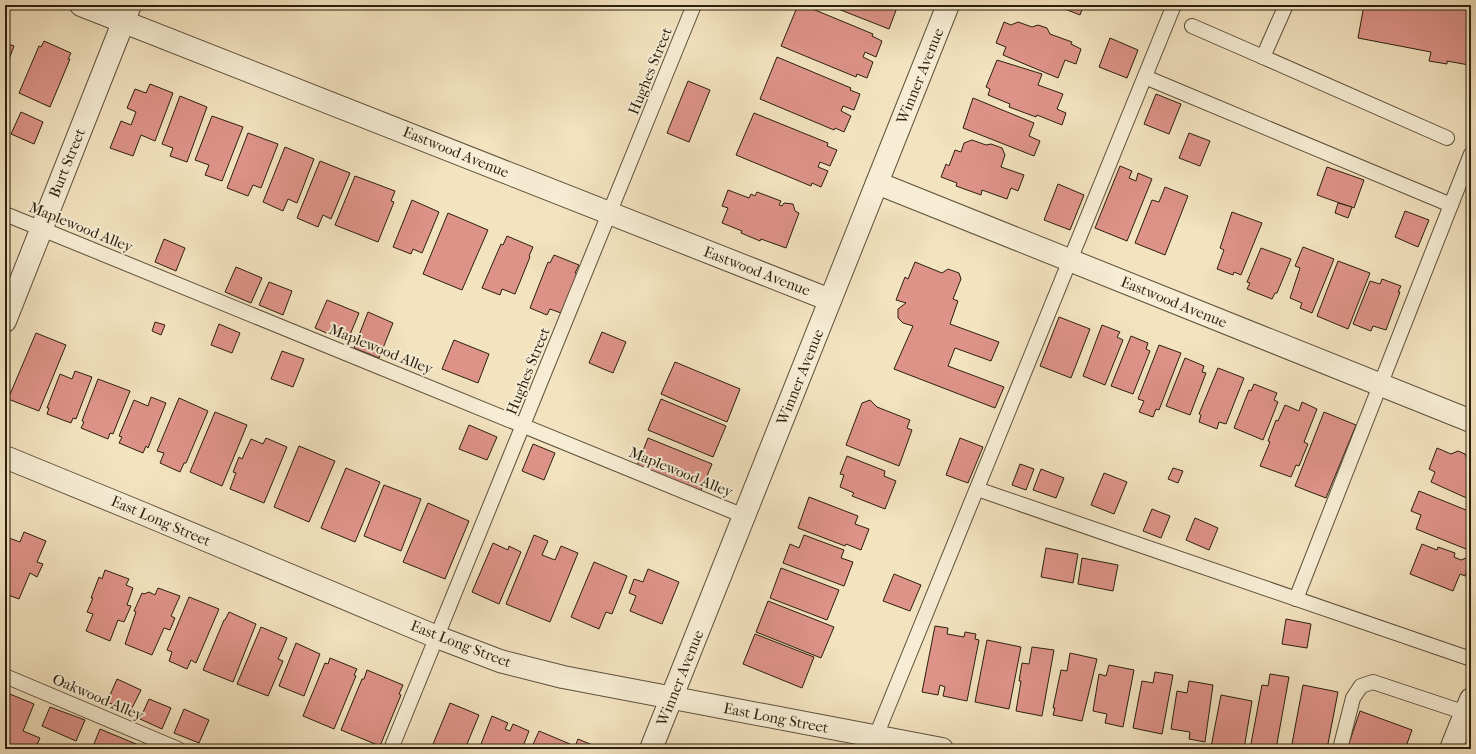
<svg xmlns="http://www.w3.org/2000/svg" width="1476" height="754" font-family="'IM FELL French Canon',serif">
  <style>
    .building { fill: #de9389; stroke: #2a1f0f }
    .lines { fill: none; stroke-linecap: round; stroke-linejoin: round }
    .service-casing { stroke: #5c503b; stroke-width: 16 }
    .minor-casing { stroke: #5c503b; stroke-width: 24 }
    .tertiary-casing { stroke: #5c503b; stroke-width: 24 }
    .service { stroke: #f7edd5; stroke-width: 14 }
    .minor { stroke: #f7edd5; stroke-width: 22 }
    .tertiary { stroke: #f7edd5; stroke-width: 22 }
    .labels { text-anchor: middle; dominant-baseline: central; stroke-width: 4; stroke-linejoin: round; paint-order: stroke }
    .street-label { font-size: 15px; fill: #2a1f0f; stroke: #f7edd5 }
  </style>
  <rect width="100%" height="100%" fill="#f3e3bf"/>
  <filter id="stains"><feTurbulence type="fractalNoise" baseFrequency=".005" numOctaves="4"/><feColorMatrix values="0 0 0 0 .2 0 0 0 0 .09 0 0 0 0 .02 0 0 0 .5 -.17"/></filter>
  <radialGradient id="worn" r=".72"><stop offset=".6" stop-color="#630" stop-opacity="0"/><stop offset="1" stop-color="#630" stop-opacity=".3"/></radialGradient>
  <g class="building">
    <path d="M798,5H803L873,34L872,36L882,41L876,57L865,52L863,57L873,62L867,78L857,74L856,77L781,46Z"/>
    <path d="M828,5H898L889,29Z"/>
    <path d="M1055,5H1092L1090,10L1083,7L1080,15Z"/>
    <path d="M1364,5H1471L1469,65L1447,61V64L1429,61L1431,52L1358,38Z"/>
    <path d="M1004,22L1011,25L1018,22L1032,27L1038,25L1047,28L1050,34L1072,42L1071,44L1081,49L1076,64L1065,60L1058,78L1003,55L1006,47L996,43Z"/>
    <path d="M1110,38L1138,50L1127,78L1099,67Z"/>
    <path d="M44,41L71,53L68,59H70L50,107L19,93L39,46L41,47Z"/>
    <path d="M5,43L14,46L5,70Z"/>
    <path d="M777,57L851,88L850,90L860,94L854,110L843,106L841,111L851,116L844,132L835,128L834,130L760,99Z"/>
    <path d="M997,60L1042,74L1038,85L1063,94L1057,109L1066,113L1062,125L1037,115L1036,117L1009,107L1010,104L988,95L990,89L986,87Z"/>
    <path d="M688,81L710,90L689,142L667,133Z"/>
    <path d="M150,84L173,93L155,141L141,135L133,156L110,148L121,121L131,125L136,112L127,108L135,89L146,93Z"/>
    <path d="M1156,94L1181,104L1169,134L1144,124Z"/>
    <path d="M180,96L207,107L187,162L170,156L173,148L162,144Z"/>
    <path d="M973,98L1034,123L1029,136L1040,141L1034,156L963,128Z"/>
    <path d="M21,112L43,122L34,144L11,134Z"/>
    <path d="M754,113L828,143L827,146L837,150L830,166L820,162L818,167L828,171L821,187L812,183L811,186L736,155Z"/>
    <path d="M212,116L243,127L222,181L205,175L209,165L195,160Z"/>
    <path d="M248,133L278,144L261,188L253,185L248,196L227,188Z"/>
    <path d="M1189,133L1210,141L1200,166L1179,158Z"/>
    <path d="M972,140L986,145L991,144L1002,148L1005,155L1001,167L1024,175L1018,191L1011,188L1007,199L982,190L981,195L956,186L957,183L941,177L946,164L949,166L955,150L961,152L964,143Z"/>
    <path d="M285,147L314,159L297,203L288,199L283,211L263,202Z"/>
    <path d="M320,161L350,173L331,219L323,215L318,227L297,218Z"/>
    <path d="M1120,166L1132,171L1129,178L1136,181L1138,173L1152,179L1127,241L1095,228Z"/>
    <path d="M1327,167L1364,180L1354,208L1317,195Z"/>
    <path d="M355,176L395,191L391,201L394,202L378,242L335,225Z"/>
    <path d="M1058,184L1084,195L1070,230L1044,220Z"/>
    <path d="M1165,187L1188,196L1165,255L1135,243L1152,200L1159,202Z"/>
    <path d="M728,190L749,198L751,194L755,196L757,192L781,201L779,205L782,206L784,203L793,204L795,211L799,213L786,248L761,239L760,241L741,233L742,231L722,223L728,208L722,206Z"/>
    <path d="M412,200L439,212L422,253L413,249L411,254L393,247Z"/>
    <path d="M1338,203L1352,207L1348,218L1335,213Z"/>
    <path d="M1405,211L1429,220L1418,247L1395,237Z"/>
    <path d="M1232,212L1262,223L1241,275L1234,272L1233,275L1217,269L1224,250L1220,248Z"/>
    <path d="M448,213L488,230L462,290L423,274Z"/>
    <path d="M507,236L533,247L529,256L530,257L515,294L502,289L500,295L482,288L501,244L503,245Z"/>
    <path d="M164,239L185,248L176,271L155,262Z"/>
    <path d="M1303,247L1334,259L1312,313L1300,308L1302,303L1290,298L1300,268L1295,266Z"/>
    <path d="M1261,248L1291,259L1277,293H1275L1272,299L1247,289L1250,283L1247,282Z"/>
    <path d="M554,255L579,265L575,273L577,274L561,313L550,309L547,315L530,308L548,262L550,263Z"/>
    <path d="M1338,261L1370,273L1348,329L1317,316Z"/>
    <path d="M915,262L942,273L948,269L959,273L961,279L953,299L958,301L950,324L999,342L991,361L955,348L948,366L1004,387L995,408L894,369L913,326L903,323L898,318V309L906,303L896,300L905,277L908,279Z"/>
    <path d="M236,267L262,278L251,303L225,292Z"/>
    <path d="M1382,279L1401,286L1398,292H1400L1386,330L1373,326L1371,331L1353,324L1370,281L1380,284Z"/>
    <path d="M269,282L292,291L283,315L259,305Z"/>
    <path d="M327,300L359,313L347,342L315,328Z"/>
    <path d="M368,312L393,323L379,358L354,348Z"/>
    <path d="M1059,317L1090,329L1071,378L1040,366Z"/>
    <path d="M155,322L165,325L161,335L152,331Z"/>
    <path d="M219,324L240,333L232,353L211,345Z"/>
    <path d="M1102,325L1120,332L1117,337L1123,340L1105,385L1083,376Z"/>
    <path d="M602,332L626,342L613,373L589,363Z"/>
    <path d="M36,333L66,345L39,411L8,399Z"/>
    <path d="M1131,336L1148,343L1146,349L1150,351L1133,394L1111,386Z"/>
    <path d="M454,340L489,354L478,383L442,369Z"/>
    <path d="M1159,345L1181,353L1159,410L1156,409L1153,417L1139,412L1144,401L1138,399Z"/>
    <path d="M282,351L304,359L293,387L271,379Z"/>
    <path d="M1185,358L1204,366L1202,372L1206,373L1190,415L1166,406Z"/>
    <path d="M675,362L740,389L727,422L661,394Z"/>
    <path d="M1218,368L1244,378L1226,424L1219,422L1217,429L1199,422L1201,415L1199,414Z"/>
    <path d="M75,371L92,377L76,419L73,418L71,423L47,414L49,408H47L60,374L72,379Z"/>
    <path d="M98,379L130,391L113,434L110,433L108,439L81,428L84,422L82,421Z"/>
    <path d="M1254,384L1277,393L1274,400L1278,402L1263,440L1234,428L1249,390L1251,391Z"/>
    <path d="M151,397L166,403L148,448L146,446L143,453L119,443L122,437L119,436L134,400L148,406Z"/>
    <path d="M179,398L208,411L186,463H184L180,472L160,463L164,453L157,451Z"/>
    <path d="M661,399L726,426L713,457L648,430Z"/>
    <path d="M870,400L877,407L910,420L907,428L912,430L899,466L846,445L862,403Z"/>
    <path d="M1302,402L1317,409L1304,442L1308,444L1299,466L1296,465L1291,477L1260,466L1270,442L1268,441L1276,420L1278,421L1285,405L1299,411Z"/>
    <path d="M215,412L247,425L222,486L190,472Z"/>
    <path d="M1324,412L1356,425L1326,498L1295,486Z"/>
    <path d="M469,425L497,437L487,460L459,449Z"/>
    <path d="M266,438L287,447L264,503L230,489L236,473L233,472L239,457L242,459L251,439L263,444Z"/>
    <path d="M648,438L712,464L698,497L635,471Z"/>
    <path d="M960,438L983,447L968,483L946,475Z"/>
    <path d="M533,444L555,453L544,480L522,471Z"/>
    <path d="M299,446L335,461L309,522L274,507Z"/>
    <path d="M1437,448L1451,454L1458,451L1465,454L1467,459L1471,461V500L1431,482L1435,472L1429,469Z"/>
    <path d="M847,456L885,471L884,476L896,481L885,509L852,496L854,493L840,487L844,475L840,474Z"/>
    <path d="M1020,464L1034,469L1026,490L1012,485Z"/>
    <path d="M346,468L380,482L355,542L321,528Z"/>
    <path d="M1173,468L1183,471L1178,483L1168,479Z"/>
    <path d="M1041,469L1064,478L1056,498L1033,490Z"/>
    <path d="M1104,473L1127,482L1114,514L1091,505Z"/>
    <path d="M384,485L421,499L401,551L364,536Z"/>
    <path d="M1419,491L1471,512V551L1416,529L1421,515L1411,511Z"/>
    <path d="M809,497L858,516L855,524L869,529L861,550L846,544L845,546L798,528Z"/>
    <path d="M428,503L469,521L445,579L403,562Z"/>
    <path d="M1152,509L1170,516L1161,538L1143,531Z"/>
    <path d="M1195,518L1218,528L1209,550L1186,540Z"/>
    <path d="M24,532L46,541L37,562L43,564L37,577L30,573L19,599L5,594V549L9,538L20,542Z"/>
    <path d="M534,535L548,541L542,555L555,560L561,546L578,553L550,622L506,604Z"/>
    <path d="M804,535L844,550L841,558L853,562L844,586L783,563L790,544L799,548Z"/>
    <path d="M493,543L508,550L509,546L521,552L499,604L472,592Z"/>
    <path d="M1422,544L1437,550L1438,547L1455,553L1454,557L1461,560L1466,558L1471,559V569L1467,570L1465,576L1460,574L1453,591L1410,574Z"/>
    <path d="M1046,548L1078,554L1073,583L1041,577Z"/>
    <path d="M1082,558L1118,565L1113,591L1078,584Z"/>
    <path d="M594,562L627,576L612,614L606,612L599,629L571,617Z"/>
    <path d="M781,568L839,590L827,620L770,598Z"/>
    <path d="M648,569L679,582L662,624L630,611L636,596L629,593L634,579L643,582Z"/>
    <path d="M105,570L129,579L126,585L133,588L127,605L131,606L124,622L118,620L110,641L86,631L93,614L87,612L93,598H91L99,577L102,579Z"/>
    <path d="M894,574L921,585L910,611L883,601Z"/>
    <path d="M158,588L180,596L171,616L175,618L170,630L164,628L152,655L125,644L136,612L134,611L142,593L144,594L149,592L155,595Z"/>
    <path d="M189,597L219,609L196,663L191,660L187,669L169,661L172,652L167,650Z"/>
    <path d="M768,601L834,627L821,658L756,632Z"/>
    <path d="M229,612L256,624L233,682L203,670L224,620H225Z"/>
    <path d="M1286,619L1311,624L1307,648L1282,644Z"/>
    <path d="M935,626L948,628L947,634L964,637L965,632L976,634L975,639L979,640L967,701L943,696L945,687L940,685L938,695L922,692Z"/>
    <path d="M261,627L287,638L278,659L283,661L268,696L237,684Z"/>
    <path d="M755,634L814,657L802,688L743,664Z"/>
    <path d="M987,640L1021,647L1009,709L975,702Z"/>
    <path d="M296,643L320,654L304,696L279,686Z"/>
    <path d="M1032,647L1054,650L1042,716L1016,711L1021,681H1019L1022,663L1029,664Z"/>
    <path d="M1070,653L1097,659L1082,721L1053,715L1055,708H1053L1061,670L1067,671Z"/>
    <path d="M330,658L357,669L354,675L356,676L334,729L303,716L325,663L328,664Z"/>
    <path d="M1109,665L1134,670L1123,727L1105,723L1107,714L1093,711L1099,674L1106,676Z"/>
    <path d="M367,670L403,685L399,694L401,695L380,746L341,730L362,679H364Z"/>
    <path d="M1155,672L1173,675L1162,734L1133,728L1142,681L1153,683Z"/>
    <path d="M1270,674L1289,677L1276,749H1250L1262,685L1268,686Z"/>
    <path d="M117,679L141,690L130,712L107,702Z"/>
    <path d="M1189,681L1213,685L1205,742L1189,739L1190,732L1171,729L1177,691L1187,693Z"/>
    <path d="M1303,685L1338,692L1327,749H1291Z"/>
    <path d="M5,692L34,704L23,731L40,738L35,749H5Z"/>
    <path d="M1221,695L1252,701L1244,749L1211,747Z"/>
    <path d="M149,699L171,708L162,729L140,719Z"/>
    <path d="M450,703L479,715L465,749H431Z"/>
    <path d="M50,707L85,720L76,741L42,726Z"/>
    <path d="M184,709L209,720L199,743L174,733Z"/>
    <path d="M1360,711L1412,730L1405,749H1347Z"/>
    <path d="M492,716L508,723L505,729L510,731L513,724L529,731L522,749H479Z"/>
    <path d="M100,729L148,749H92Z"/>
    <path d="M539,731L570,744L568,749H531Z"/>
    <path d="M578,739L602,749H574Z"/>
  </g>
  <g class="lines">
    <g class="service-casing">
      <g id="service">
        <path d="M1286,5L1263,57L1447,138"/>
        <path d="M1192,26L1263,57"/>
        <path d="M1145,77L1451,205"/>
        <path d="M5,214L744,516"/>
        <path d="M977,489L1471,659"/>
        <path d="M1296,599L1471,154"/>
        <path d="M5,676L178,749"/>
        <path d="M876,736L1174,5"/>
        <path d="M391,749L694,5"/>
        <path d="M1340,749L1353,698L1361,686L1373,682L1466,713"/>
      </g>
    </g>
    <g class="minor-casing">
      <g id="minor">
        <path d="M81,5L830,300"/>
        <path d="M877,183L1471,421"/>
        <path d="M5,321L130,5"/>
        <path d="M5,457L144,514L437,637L500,661L563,677L942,749"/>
        <path d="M651,749L948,5"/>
      </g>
    </g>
    <g class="tertiary-casing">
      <path id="tertiary" d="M1451,749L1471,699"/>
    </g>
    <use href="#service" class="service"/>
    <use href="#minor" class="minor"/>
    <use href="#tertiary" class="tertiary"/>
  </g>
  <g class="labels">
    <g class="street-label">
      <text transform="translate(650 71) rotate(-68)">Hughes Street</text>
      <text transform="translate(920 76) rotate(-68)">Winner Avenue</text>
      <text transform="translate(456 152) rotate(22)">Eastwood Avenue</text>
      <text transform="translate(67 163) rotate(-68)">Burt Street</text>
      <text transform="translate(81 227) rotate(22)">Maplewood Alley</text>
      <text transform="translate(757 271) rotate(21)">Eastwood Avenue</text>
      <text transform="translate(1174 302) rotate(22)">Eastwood Avenue</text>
      <text transform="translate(381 349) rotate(22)">Maplewood Alley</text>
      <text transform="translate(528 371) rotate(-68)">Hughes Street</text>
      <text transform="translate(800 377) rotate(-68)">Winner Avenue</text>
      <text transform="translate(681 472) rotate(22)">Maplewood Alley</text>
      <text transform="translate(161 521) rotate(23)">East Long Street</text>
      <text transform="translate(461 644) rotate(21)">East Long Street</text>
      <text transform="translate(680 678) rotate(-68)">Winner Avenue</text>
      <text transform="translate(98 697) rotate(23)">Oakwood Alley</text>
      <text transform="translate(776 718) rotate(11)">East Long Street</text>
    </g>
  </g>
  <rect width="1476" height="754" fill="none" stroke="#f3e3bf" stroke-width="20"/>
  <rect x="6" y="6" width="1464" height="742" fill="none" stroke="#2a1f0f" stroke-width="2"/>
  <rect x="10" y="10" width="1456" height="734" fill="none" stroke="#2a1f0f"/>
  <rect width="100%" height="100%" filter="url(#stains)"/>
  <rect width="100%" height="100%" fill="url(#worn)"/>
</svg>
